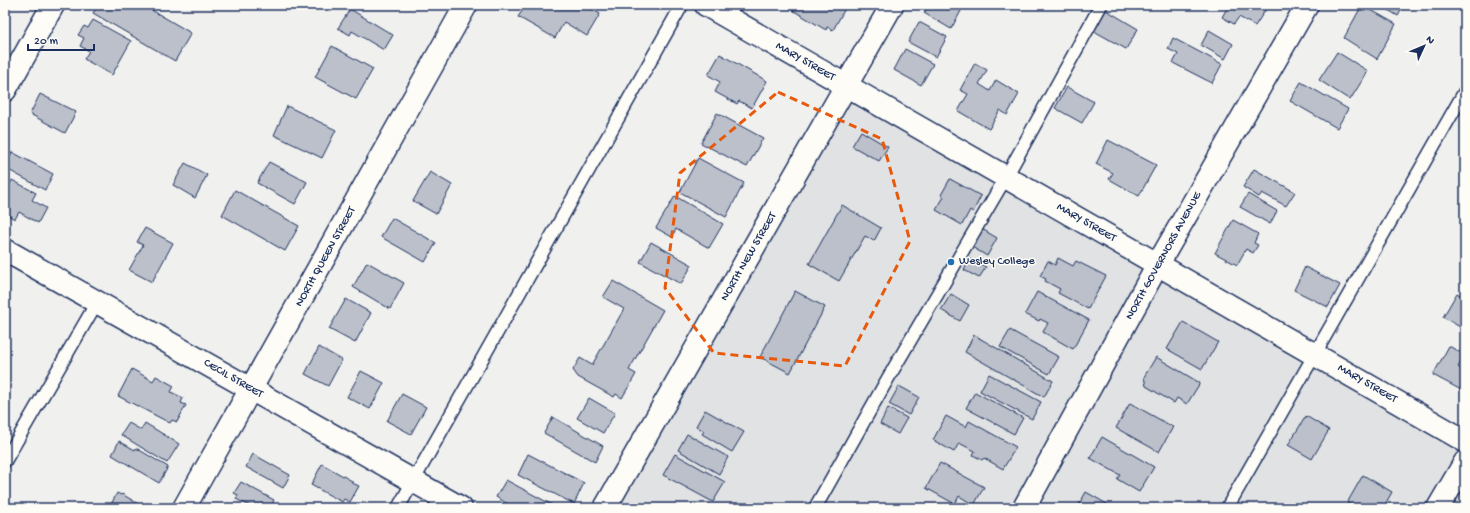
<svg xmlns="http://www.w3.org/2000/svg" width="1470" height="513" font-family="'Gochi Hand',sans-serif">
  <style>
    .built { fill: #e0e2e3 }
    .building { fill: #bbc0ca; stroke: #1b2f5e }
    .lines { fill: none; stroke-linecap: round; stroke-linejoin: round }
    .lane-casing { stroke: #1b2f5e; stroke-width: 15 }
    .street-casing { stroke: #1b2f5e; stroke-width: 25 }
    .secondary-casing { stroke: #1b2f5e; stroke-width: 25 }
    .lane { stroke: #fdfcf7; stroke-width: 12 }
    .street { stroke: #fdfcf7; stroke-width: 22 }
    .secondary { stroke: #fdfcf7; stroke-width: 22 }
    .marked { fill: none; stroke: #e8590c; stroke-width: 3; stroke-dasharray: 8 5; stroke-linejoin: round }
    .poi-dot { fill: #1f6fb2; stroke: #fdfcf7; stroke-width: 1.5 }
    .labels { text-anchor: middle; dominant-baseline: central; stroke-width: 3; stroke-linejoin: round; paint-order: stroke }
    .street-label { font-size: 12px; fill: #1b2f5e; stroke: #fdfcf7 }
    .poi-label { font-size: 12px; fill: #1b2f5e; stroke: #fdfcf7; text-anchor: start }
  </style>
  <rect width="100%" height="100%" fill="#f0f0ee"/>
  <filter id="ink" filterUnits="userSpaceOnUse"><feTurbulence type="fractalNoise" baseFrequency=".025" numOctaves="2"/><feDisplacementMap in="SourceGraphic" scale="8" xChannelSelector="R" yChannelSelector="G"/><feConvolveMatrix kernelMatrix="1 2 1 2 8 2 1 2 1" color-interpolation-filters="sRGB"/></filter>
  <g filter="url(#ink)">
    <path class="built" d="M847,86L1465,439V508H606Z"/>
    <g class="building">
      <path d="M98,5H143L191,33L175,61L93,13Z"/>
      <path d="M526,5H585L600,14L587,36L564,22L555,38L518,17Z"/>
      <path d="M791,5H847L833,30L827,27L826,30L789,8Z"/>
      <path d="M929,5H950L961,11L951,29L924,13Z"/>
      <path d="M1229,5H1260L1266,9L1255,26L1239,17L1234,24L1222,17Z"/>
      <path d="M1362,5L1396,24L1377,59L1344,38Z"/>
      <path d="M1380,5H1404L1398,16Z"/>
      <path d="M350,9L393,35L384,50L352,31L350,35L338,28Z"/>
      <path d="M1106,10L1138,29L1126,49L1094,31Z"/>
      <path d="M93,20L131,41L112,75L84,59L89,51L80,46L84,38L78,35L84,26L88,28Z"/>
      <path d="M919,22L947,37L936,57L908,42Z"/>
      <path d="M1209,30L1233,44L1225,59L1201,45Z"/>
      <path d="M1173,38L1222,64L1212,83L1173,63L1178,54L1168,49Z"/>
      <path d="M332,46L373,69L356,99L315,77Z"/>
      <path d="M905,49L933,64L921,85L894,70Z"/>
      <path d="M1337,52L1368,71L1350,100L1319,80Z"/>
      <path d="M720,54L767,81L752,108L739,101L737,104L715,92L720,82L708,75Z"/>
      <path d="M975,63L987,70L979,84L990,91L996,80L1019,94L1007,115L1000,110L989,129L958,111L968,94L960,90Z"/>
      <path d="M1301,82L1348,109L1337,128L1290,101Z"/>
      <path d="M1067,87L1094,102L1082,123L1055,108Z"/>
      <path d="M40,94L76,112L65,133L30,114Z"/>
      <path d="M287,106L336,130L322,158L274,135Z"/>
      <path d="M717,113L763,138L747,167L701,143Z"/>
      <path d="M861,131L888,147L879,161L852,146Z"/>
      <path d="M1108,140L1156,165L1139,196L1109,179L1113,173L1096,164Z"/>
      <path d="M12,152L53,174L45,190L5,168Z"/>
      <path d="M698,158L744,183L726,217L680,192Z"/>
      <path d="M269,162L307,182L295,204L257,183Z"/>
      <path d="M185,163L207,175L195,198L173,185Z"/>
      <path d="M1254,169L1295,192L1286,206L1262,193L1259,197L1243,187Z"/>
      <path d="M430,172L452,185L436,214L413,201Z"/>
      <path d="M950,179L981,196L973,212L970,210L962,225L936,210L944,197L941,195Z"/>
      <path d="M12,180L36,193L32,200L46,208L38,223L19,212L15,219L5,214V183L9,186Z"/>
      <path d="M235,190L299,226L285,251L222,215Z"/>
      <path d="M1248,194L1277,211L1270,224L1240,207Z"/>
      <path d="M675,196L723,224L709,248L676,229L672,237L656,228Z"/>
      <path d="M842,205L881,228L874,241L865,236L839,281L809,264Z"/>
      <path d="M392,218L436,243L425,262L381,237Z"/>
      <path d="M1233,220L1258,234L1254,243L1258,245L1253,253L1246,249L1237,265L1215,253Z"/>
      <path d="M145,228L173,243L152,282L129,270L143,245L137,242Z"/>
      <path d="M982,229L997,238L987,256L972,247Z"/>
      <path d="M651,242L692,265L681,284L640,262Z"/>
      <path d="M1058,258L1073,266L1076,261L1106,276L1088,309L1058,293L1060,289L1045,281L1046,279L1040,276L1048,261L1055,265Z"/>
      <path d="M970,259L986,267L979,278L964,270Z"/>
      <path d="M367,262L404,283L390,309L353,287Z"/>
      <path d="M1305,267L1340,285L1328,307L1294,290Z"/>
      <path d="M613,281L663,310L629,370L636,374L622,398L616,394L614,397L578,377L573,370L580,358L592,365L624,309L603,297Z"/>
      <path d="M795,291L825,307L790,373L760,357Z"/>
      <path d="M1037,292L1089,320L1073,349L1043,332L1048,323L1040,319L1039,321L1025,314Z"/>
      <path d="M1457,293L1465,298V330L1443,317Z"/>
      <path d="M951,294L969,305L960,321L941,310Z"/>
      <path d="M346,299L371,313L355,343L329,329Z"/>
      <path d="M1183,322L1218,342L1202,369L1167,349Z"/>
      <path d="M1010,330L1059,357L1049,374L1000,347Z"/>
      <path d="M974,335L1053,381L1044,397L965,352Z"/>
      <path d="M1449,346L1465,355L1458,367L1465,371V392L1433,375Z"/>
      <path d="M319,347L342,360L328,386L305,374Z"/>
      <path d="M1156,357L1200,383L1187,404L1177,398L1174,403L1146,386L1144,377Z"/>
      <path d="M132,369L153,381L156,376L174,386L171,392L183,398L181,403L186,405L177,422L172,420L170,423L118,396Z"/>
      <path d="M361,371L384,383L370,409L347,397Z"/>
      <path d="M989,374L1041,402L1032,419L980,391Z"/>
      <path d="M899,386L919,397L909,415L889,404Z"/>
      <path d="M975,392L1023,418L1014,434L966,408Z"/>
      <path d="M402,394L426,407L411,434L387,421Z"/>
      <path d="M589,398L615,413L603,433L577,418Z"/>
      <path d="M1130,403L1173,427L1159,452L1116,428Z"/>
      <path d="M888,408L907,418L898,434L880,424Z"/>
      <path d="M705,410L744,432L732,452L702,434L704,431L696,426Z"/>
      <path d="M946,416L966,427L969,421L1016,447L1003,469L984,458L982,460L973,455L975,451L959,443L954,452L933,440Z"/>
      <path d="M1306,416L1329,430L1312,459L1288,445Z"/>
      <path d="M553,417L603,446L595,462L544,433Z"/>
      <path d="M129,423L141,430L145,423L179,444L167,463L121,435Z"/>
      <path d="M687,434L728,457L719,474L678,450Z"/>
      <path d="M1102,437L1154,467L1139,492L1117,479L1120,475L1090,458Z"/>
      <path d="M119,441L135,450L136,448L168,467L159,483L112,455Z"/>
      <path d="M253,454L290,475L283,488L246,467Z"/>
      <path d="M528,454L584,483L574,504L518,475Z"/>
      <path d="M675,454L725,482L713,502L663,475Z"/>
      <path d="M940,463L984,487L974,505L959,496L955,504L926,488Z"/>
      <path d="M322,464L352,481V483L359,486L350,502L344,499L342,502L311,485Z"/>
      <path d="M1363,475L1392,492L1383,508H1356L1347,503Z"/>
      <path d="M506,480L558,508H515L496,497Z"/>
      <path d="M241,482L274,500L270,508H254L236,499L238,495L234,493Z"/>
      <path d="M1086,492L1114,508H1077Z"/>
      <path d="M117,493L121,495L122,494L145,508H109Z"/>
    </g>
    <g class="lines">
      <g class="lane-casing">
        <g id="lane">
          <path d="M5,461L97,302"/>
          <path d="M398,508L682,5"/>
          <path d="M815,508L887,380L1006,177L1101,5"/>
          <path d="M1227,508L1465,91"/>
        </g>
      </g>
      <g class="street-casing">
        <g id="street">
          <path d="M706,5L1465,441"/>
          <path d="M5,90L53,5"/>
          <path d="M5,250L461,508"/>
          <path d="M184,508L466,5"/>
          <path d="M605,508L892,5"/>
          <path d="M1438,508L1465,462"/>
        </g>
      </g>
      <g class="secondary-casing">
        <path id="secondary" d="M1024,508L1158,264L1307,5"/>
      </g>
      <use href="#lane" class="lane"/>
      <use href="#street" class="street"/>
      <use href="#secondary" class="secondary"/>
    </g>
  </g>
  <path class="marked" d="M778,92L882,139L910,241L845,366L714,353L665,288L680,173Z"/>
  <circle class="poi-dot" cx="951" cy="262" r="4"/>
  <g class="labels">
    <g class="street-label">
      <text transform="translate(805 62) rotate(30)">MARY STREET</text>
      <text transform="translate(1086 223) rotate(30)">MARY STREET</text>
      <text transform="translate(1164 256) rotate(-61)">NORTH GOVERNORS AVENUE</text>
      <text transform="translate(326 257) rotate(-61)">NORTH QUEEN STREET</text>
      <text transform="translate(749 257) rotate(-60)">NORTH NEW STREET</text>
      <text transform="translate(233 379) rotate(30)">CECIL STREET</text>
      <text transform="translate(1367 384) rotate(30)">MARY STREET</text>
    </g>
    <g class="poi-label">
      <text x="959" y="262">Wesley College</text>
    </g>
  </g>
  <rect width="1470" height="513" fill="none" stroke="#fdfcf7" stroke-width="20"/>
  <rect x="10" y="10" width="1450" height="493" fill="none" stroke="#1b2f5e" stroke-width="1.5" filter="url(#ink)"/>
  <g transform="translate(1424 46) rotate(46)" stroke="#fdfcf7" stroke-width="3" paint-order="stroke">
  <path d="M0-3L7 15L0 10L-7 15Z" fill="#1b2f5e"/>
  <text y="-6" font-size="11" font-weight="bold" text-anchor="middle" fill="#1b2f5e">N</text>
  </g>
  <path d="M28 44v6h66v-6" fill="none" stroke="#1b2f5e" stroke-width="2"/>
  <text x="34" y="44" font-size="12" fill="#1b2f5e" stroke="#fdfcf7" stroke-width="3" paint-order="stroke">20 m</text>
</svg>
